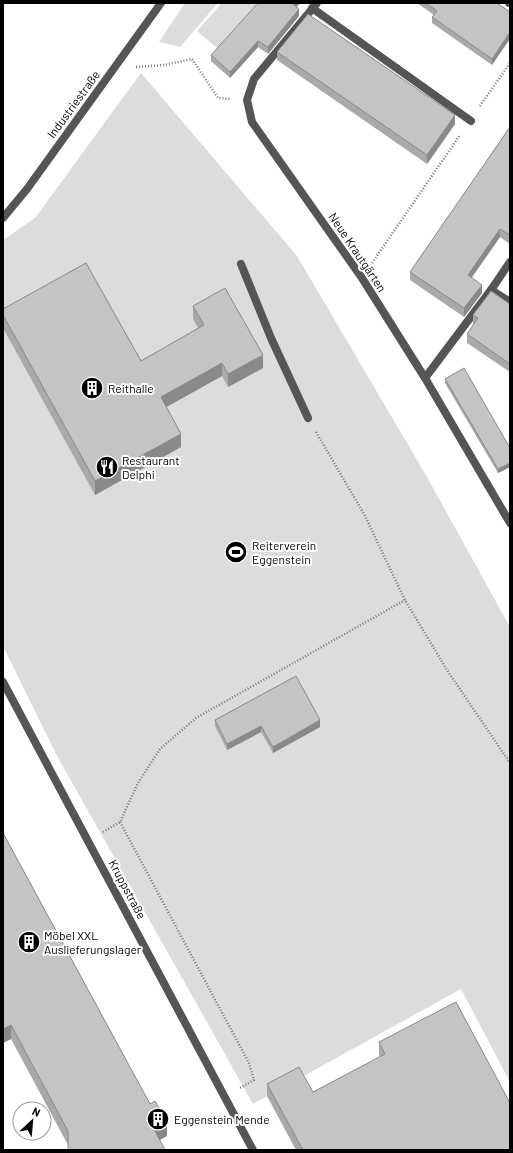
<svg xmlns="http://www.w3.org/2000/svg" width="513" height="1153" font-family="Barlow,sans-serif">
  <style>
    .green { fill: #dcdcdc }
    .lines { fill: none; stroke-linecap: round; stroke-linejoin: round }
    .path { stroke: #777; stroke-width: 2.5; stroke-dasharray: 1 2; stroke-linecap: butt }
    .service { stroke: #555; stroke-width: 8 }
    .minor { stroke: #555; stroke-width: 8 }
    .wall { fill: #a9a9a9 }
    .shaded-wall { fill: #898989 }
    .building { fill: #c4c4c4; stroke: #898989 }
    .labels { text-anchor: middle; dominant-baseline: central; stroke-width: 4; stroke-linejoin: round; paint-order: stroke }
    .street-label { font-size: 12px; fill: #000; stroke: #fff }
    .poi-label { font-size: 12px; fill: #000; stroke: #fff; text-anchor: start }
  </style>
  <rect width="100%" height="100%" fill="#fff"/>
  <g class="green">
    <path d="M185,3H218L180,47L159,42Z"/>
    <path d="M222,3H267L223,53L197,31Z"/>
    <path d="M141,73L297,256L427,477L510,627V1082L461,989L253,1104L56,754L3,646V240L35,218Z"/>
  </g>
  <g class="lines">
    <g class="path">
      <path d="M136,67L164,65L192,59L218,98L231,99"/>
      <path d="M480,106L510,63"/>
      <path d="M372,263L460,135"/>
      <path d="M316,432L364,514L405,600L447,670L510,763"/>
      <path d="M120,822L249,1063L254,1080L240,1088"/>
      <path d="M103,832L120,822L138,783L160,749L196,718L405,600"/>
    </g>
    <g class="service">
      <path d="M509,3H510"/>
      <path d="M312,8L471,121"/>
      <path d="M241,264L271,338L308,418"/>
      <path d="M491,290L510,302"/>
      <path d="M425,378L491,290L510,262"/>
    </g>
    <g class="minor">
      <path d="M317,3L254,79L247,100L252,122L362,278L425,378L510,523"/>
      <path d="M3,218L27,189L161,3"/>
      <path d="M3,682L253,1150"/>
    </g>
  </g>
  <g class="wall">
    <path d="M417,3H497L492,65L432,23V17L434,15Z"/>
    <path d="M296,7L299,16L268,54L258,47L230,78L211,61V55Z"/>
    <path d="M277,52L455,124L427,164L277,60Z"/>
    <path d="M510,127V244L500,237L471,278L482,293L464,317L410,280V272Z"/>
    <path d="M510,304V372L467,343V334L474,324L473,323V315Z"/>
    <path d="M193,306L263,368L228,387L222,376L166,407L181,447L95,495L3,328V309L141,361L198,328L193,319Z"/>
    <path d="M445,379L510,448V467L498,473L445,383Z"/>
    <path d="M215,720L320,727L273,753L261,732L227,750L215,726Z"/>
    <path d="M3,833L167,1136L160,1140L68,1145L11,1039L3,1043Z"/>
    <path d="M379,1042L510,1150H296L267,1096V1084L313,1092L315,1091L380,1057L379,1055Z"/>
  </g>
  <g class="shaded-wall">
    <path d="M294,3H300L293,11V4Z"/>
    <path d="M299,9V16L268,54V47Z"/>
    <path d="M510,32V39L492,65V59Z"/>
    <path d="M258,41V47L230,78V72Z"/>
    <path d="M455,115V124L427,164V155Z"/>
    <path d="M500,229V237L468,283V275Z"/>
    <path d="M482,285V293L464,317V308Z"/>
    <path d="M263,355V368L228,387V374Z"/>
    <path d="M222,363V376L161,410V397Z"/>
    <path d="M181,434V447L95,495V481Z"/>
    <path d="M510,463V467L498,473V469Z"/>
    <path d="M320,720V727L273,753V747Z"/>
    <path d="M261,726V732L227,750V744Z"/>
    <path d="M11,1025V1039L3,1043V1029Z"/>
    <path d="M167,1122V1136L154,1143V1129Z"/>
  </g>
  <g class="building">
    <path d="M258,3H294L293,4L299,9L268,47L258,41L230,72L211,55Z"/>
    <path d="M426,3H497L510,12V32L492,59L432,17L437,11Z"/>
    <path d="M308,14L455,115L427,155L277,52Z"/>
    <path d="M510,127V235L500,229L468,275L482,285L464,308L410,272Z"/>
    <path d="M86,263L141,361L204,325L193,306L225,288L263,355L228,374L222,363L161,397L181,434L95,481L3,315V309Z"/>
    <path d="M491,291L510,304V364L467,334L478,318L473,315Z"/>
    <path d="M464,368L510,448V463L498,469L445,379Z"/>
    <path d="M296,676L320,720L273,747L261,726L227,744L215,720Z"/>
    <path d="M3,833L150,1104L155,1101L167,1122L154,1129L165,1150H68V1131L11,1025L3,1029Z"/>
    <path d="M456,1002L510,1103V1150H303L267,1084L299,1067L313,1092L315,1091L385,1054L379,1042Z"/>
  </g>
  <defs>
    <g id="building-disc" transform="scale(1.15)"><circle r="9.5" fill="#000" stroke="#fff"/><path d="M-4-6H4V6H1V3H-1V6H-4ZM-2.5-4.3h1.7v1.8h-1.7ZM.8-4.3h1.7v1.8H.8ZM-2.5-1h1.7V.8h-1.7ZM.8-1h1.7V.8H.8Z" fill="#fff"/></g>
    <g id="restaurant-disc" transform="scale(1.15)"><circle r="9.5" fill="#000" stroke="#fff"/><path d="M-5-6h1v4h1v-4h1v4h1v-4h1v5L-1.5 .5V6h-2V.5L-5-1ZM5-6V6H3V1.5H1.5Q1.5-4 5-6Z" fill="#fff"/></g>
    <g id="stadium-disc" transform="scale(1.15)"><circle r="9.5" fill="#000" stroke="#fff"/><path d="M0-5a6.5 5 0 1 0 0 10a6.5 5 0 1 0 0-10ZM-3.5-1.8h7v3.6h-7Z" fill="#fff"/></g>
  </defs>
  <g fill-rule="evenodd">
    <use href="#building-disc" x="92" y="388"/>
    <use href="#restaurant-disc" x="107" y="467"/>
    <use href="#stadium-disc" x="236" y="552"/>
    <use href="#building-disc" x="29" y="942"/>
    <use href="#building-disc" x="158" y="1119"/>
  </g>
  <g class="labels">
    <g class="street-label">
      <text transform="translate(73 104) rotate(-54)">Industriestraße</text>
      <text transform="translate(358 252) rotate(56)">Neue Krautgärten</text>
      <text transform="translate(128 889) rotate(62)">Kruppstraße</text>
    </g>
    <g class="poi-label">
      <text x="108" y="388">Reithalle</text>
      <text x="122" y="460">Restaurant<tspan x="122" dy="14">Delphi</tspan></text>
      <text x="252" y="545">Reiterverein<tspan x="252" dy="14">Eggenstein</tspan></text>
      <text x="44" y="935">Möbel XXL<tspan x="44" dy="14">Auslieferungslager</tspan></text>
      <text x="174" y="1119">Eggenstein Mende</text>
    </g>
  </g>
  <rect width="513" height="1153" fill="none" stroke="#000000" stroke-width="8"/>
  <g transform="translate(32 1121) rotate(26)"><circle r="19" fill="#ffffff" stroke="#999999"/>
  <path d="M0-3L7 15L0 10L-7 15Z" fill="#000000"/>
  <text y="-6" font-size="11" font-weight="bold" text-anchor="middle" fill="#000000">N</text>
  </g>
</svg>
